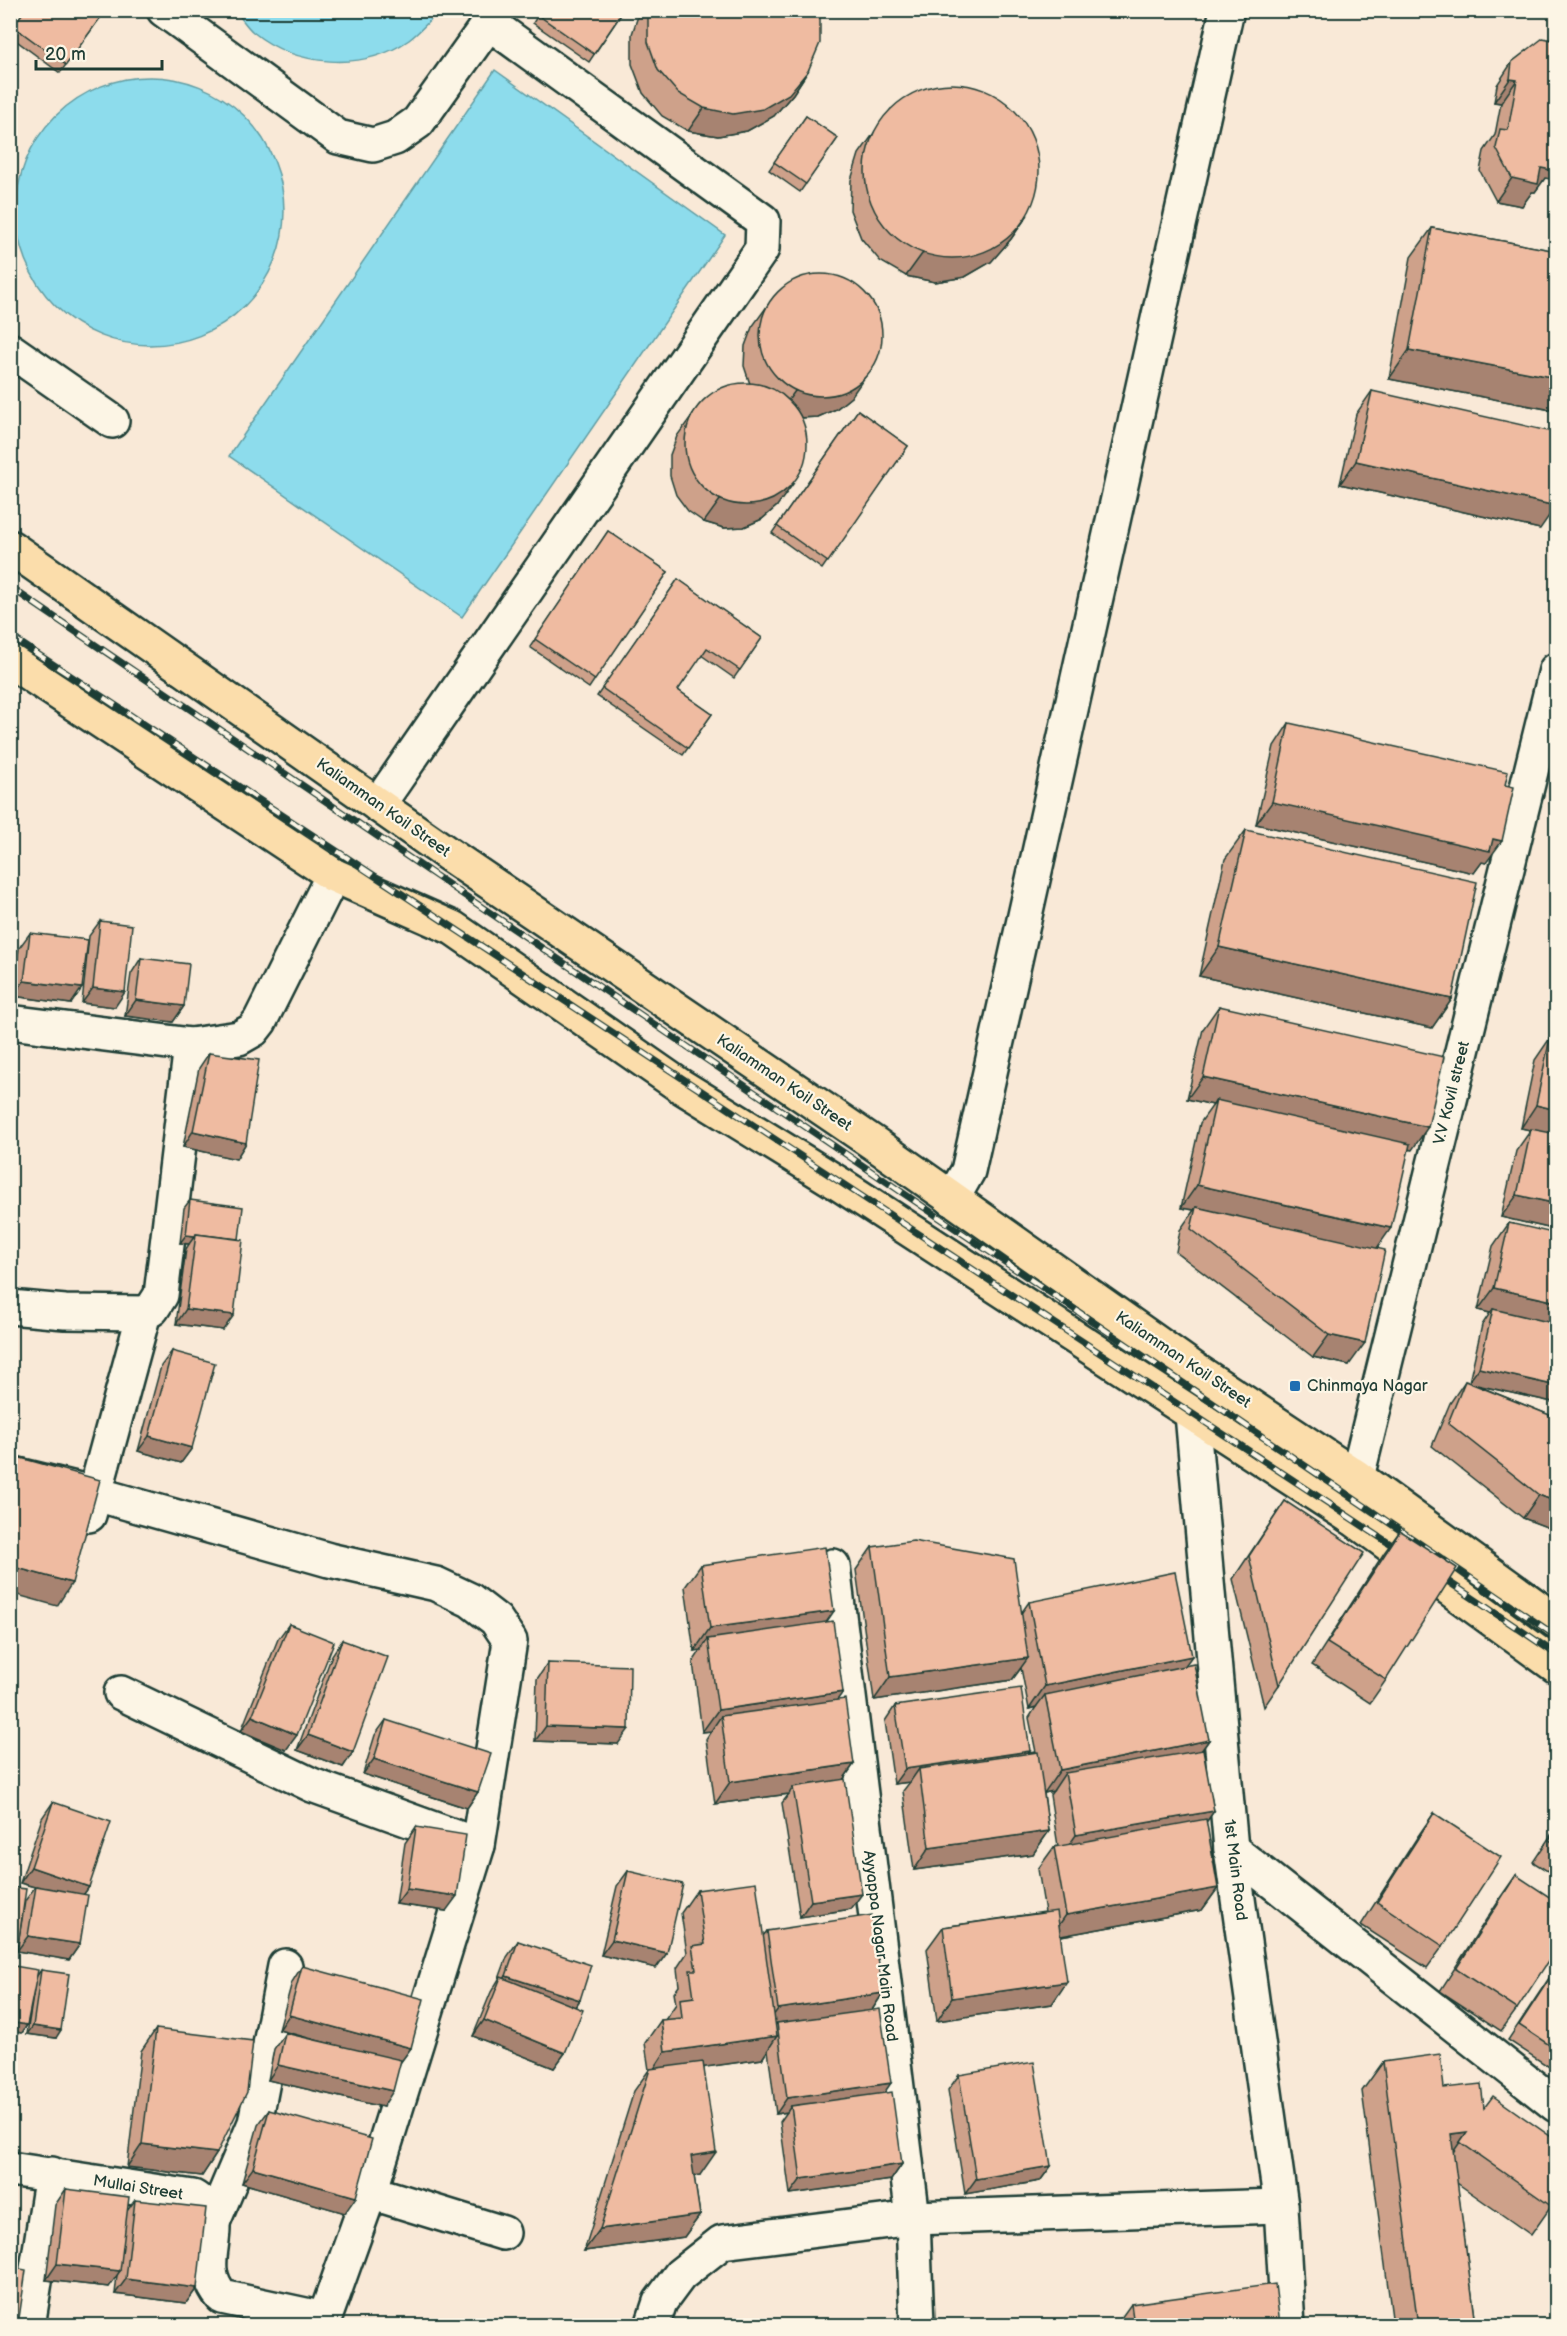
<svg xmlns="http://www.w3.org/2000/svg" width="1567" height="2336" font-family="'Balsamiq Sans',sans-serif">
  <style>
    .water { fill: #8ddcec; stroke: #619ca2; stroke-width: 1.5 }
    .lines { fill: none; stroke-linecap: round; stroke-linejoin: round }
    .minor-casing { stroke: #1f3d34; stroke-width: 38 }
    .major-casing { stroke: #1f3d34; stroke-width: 38 }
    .minor { stroke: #fcf5e5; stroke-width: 33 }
    .major { stroke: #fbddab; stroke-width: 33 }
    .rail-casing { stroke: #1f3d34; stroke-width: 7 }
    .rail { stroke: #fcf5e5; stroke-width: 4.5; stroke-dasharray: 14; stroke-linecap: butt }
    .wall { fill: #cea18a; stroke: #1f3d34; stroke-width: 1.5 }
    .shaded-wall { fill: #a78371; stroke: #1f3d34; stroke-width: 1.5 }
    .building { fill: #efbba1; stroke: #1f3d34; stroke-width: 1.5 }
    .poi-dot { fill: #1f6fb2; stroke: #fcf5e5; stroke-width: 2 }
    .labels { text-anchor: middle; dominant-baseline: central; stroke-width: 4.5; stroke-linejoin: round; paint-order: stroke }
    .street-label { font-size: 16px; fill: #1f3d34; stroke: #fcf5e5 }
    .poi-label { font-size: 16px; fill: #1f3d34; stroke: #fcf5e5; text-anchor: start }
  </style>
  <rect width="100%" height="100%" fill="#f9e9d7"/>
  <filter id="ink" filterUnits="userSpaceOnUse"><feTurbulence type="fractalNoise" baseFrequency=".0167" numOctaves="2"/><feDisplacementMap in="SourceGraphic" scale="12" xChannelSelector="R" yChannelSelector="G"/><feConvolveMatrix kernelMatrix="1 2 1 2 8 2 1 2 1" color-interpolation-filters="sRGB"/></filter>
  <g filter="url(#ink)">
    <g class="water">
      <path d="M235,11H439C430,20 420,32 409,40C363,72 296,67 253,32C246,26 241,17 235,11Z"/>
      <path d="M495,70L725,235L462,617L229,456Z"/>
      <circle cx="150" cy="211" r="134"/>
    </g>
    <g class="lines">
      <g class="minor-casing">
        <g id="minor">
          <path d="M164,10L338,137L373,145L395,138L418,122L498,10"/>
          <path d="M10,350L112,421"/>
          <path d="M378,805L762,249L763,221L489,23"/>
          <path d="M10,1022L191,1045L239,1038L253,1030L260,1021L333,875"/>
          <path d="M952,1199L968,1171L1227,10"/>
          <path d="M10,1307L65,1312L144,1313"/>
          <path d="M1192,1414L1231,1849L1281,2206L1288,2326"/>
          <path d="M10,1473L96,1494L329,1560L436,1584L470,1600L496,1620L510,1641L478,1845L370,2192L322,2326"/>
          <path d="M89,1515L144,1313L152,1309L161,1295L191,1045"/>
          <path d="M1351,1517L1357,1477L1556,670"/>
          <path d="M833,1566L913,2218L917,2326"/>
          <path d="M121,1693L312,1785L478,1845"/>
          <path d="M1231,1849L1556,2105"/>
          <path d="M10,2169L193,2197C197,2200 204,2204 207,2208C225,2232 194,2266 222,2297L324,2319"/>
          <path d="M370,2192L503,2233"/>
          <path d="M213,2222L255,2123L285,1966"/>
          <path d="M28,2326L52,2174"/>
          <path d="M652,2326L660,2302L680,2275L722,2242L913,2218L1281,2206"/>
        </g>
      </g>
      <g class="major-casing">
        <g id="major">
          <path d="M10,547L448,854L875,1144L1194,1369L1357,1477L1556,1621"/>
          <path d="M10,661L333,875L453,928L679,1085L841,1185L1351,1517L1556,1666"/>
        </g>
      </g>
      <use href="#minor" class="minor"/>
      <use href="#major" class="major"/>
      <g class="rail-casing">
        <g id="rail">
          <path d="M10,587L1556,1636"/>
          <path d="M10,636L1404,1553"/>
          <path d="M1434,1572L1556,1654"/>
        </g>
      </g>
      <use href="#rail" class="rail"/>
    </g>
    <g class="wall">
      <path d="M25,10L103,14L60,73L10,36V30Z"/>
      <path d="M541,10H624L589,62L533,23Z"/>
      <path d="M640,10H820L808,71L793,94L774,116L747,131L718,136L688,131L662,116L643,93L632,64V34Z"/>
      <path d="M1512,62L1545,178L1535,192H1532L1522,206L1496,201L1480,171L1484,151L1495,135L1501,103L1494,102L1497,85Z"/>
      <path d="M891,109L1027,216L1011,239L991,262L965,277L935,282L906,276L880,261L861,238L850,210L851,180L859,154Z"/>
      <path d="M806,116L838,138L800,192L769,170Z"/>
      <path d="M1432,228L1557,251V411L1389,379L1411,257Z"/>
      <path d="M768,305L851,397L836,409L818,417L801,418L777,506L762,519L744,527L724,528L704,522L688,511L676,495L670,476V455L677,436L693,414L750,384L744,366L745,346L752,327Z"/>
      <path d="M1372,391L1540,529L1340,484L1356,414Z"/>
      <path d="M858,410L908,446L822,569L772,533Z"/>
      <path d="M608,531L668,572L589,688L530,647Z"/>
      <path d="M678,579L762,638L734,678L701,655L678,690L712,714L683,755L597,696Z"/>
      <path d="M1289,723L1486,863L1482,862L1474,873L1256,824L1274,746Z"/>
      <path d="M1246,830L1452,999L1432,1028L1199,976L1225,859Z"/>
      <path d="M100,921L115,1007L82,1003L89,936Z"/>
      <path d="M30,933L71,1004L13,996L19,948Z"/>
      <path d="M141,958L184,1006L173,1022L125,1016L131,974Z"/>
      <path d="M1219,1006L1412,1150L1409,1149L1377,1248L1349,1365L1313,1357L1176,1252L1180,1230L1194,1210L1181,1208L1200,1123L1213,1105L1187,1099L1203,1029Z"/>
      <path d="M1550,1038L1557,1230L1501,1217L1516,1151L1531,1130L1521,1128L1535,1060Z"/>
      <path d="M209,1053L246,1143L236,1159L183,1147L199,1068Z"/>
      <path d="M190,1200L239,1239L223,1330L176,1324L186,1249L189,1244L180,1243L184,1208Z"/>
      <path d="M1509,1223L1557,1403L1476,1385L1557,1418V1531L1523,1518L1432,1446L1450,1403L1465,1381L1469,1382L1482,1325L1490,1313L1478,1310L1493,1246Z"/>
      <path d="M172,1351L192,1448L181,1463L138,1451L161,1366Z"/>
      <path d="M1285,1501L1279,1685L1264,1707L1233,1579Z"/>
      <path d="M1400,1531L1386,1680L1370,1703L1312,1665L1384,1553Z"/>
      <path d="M872,1547L1022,1612L1029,1602L1184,1666L1209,1740L1202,1750L1214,1811L1206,1822L1218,1888L1202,1910L1061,1936L1052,2004L937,2021L927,1949L943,1927L1045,1912L1038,1869L1054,1847L1058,1846L1050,1795L1053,1791L1044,1793L1049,1831L1033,1854L914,1870L903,1791L910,1782L894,1784L885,1721L895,1706L1028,1753L1036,1752L1029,1718L1036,1707L1029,1709L1021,1668L1012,1680L874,1700L856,1570Z"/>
      <path d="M701,1565L826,1622L837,1700L854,1764L843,1780L851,1909L800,1917L782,1803L789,1794L715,1804L706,1739L711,1731L702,1732L693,1662L701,1650L694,1651L685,1587Z"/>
      <path d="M289,1624L286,1750L241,1731L278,1639Z"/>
      <path d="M342,1640L353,1752L343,1767L297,1750L332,1655Z"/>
      <path d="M548,1663L618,1744L535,1741L537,1679Z"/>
      <path d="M386,1720L478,1792L467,1808L363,1774L375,1735Z"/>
      <path d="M53,1802L89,1887L84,1894L80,1944L69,1960L17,1951L18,1945L13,1953L18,1944L25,1901L35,1887L20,1883L42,1818Z"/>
      <path d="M1434,1813L1443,1946L1427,1968L1361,1925L1418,1836Z"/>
      <path d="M1557,1826V1877L1533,1862Z"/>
      <path d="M416,1827L446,1911L396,1904L405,1843Z"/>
      <path d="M628,1871L667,1953L656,1968L601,1955L617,1886Z"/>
      <path d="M1516,1875L1517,2009L1501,2031L1440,1991L1500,1898Z"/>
      <path d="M697,1890L763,1936L767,1931L883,1993L872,2010L884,2093L902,2164L891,2180L790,2194L780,2122L787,2112L776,2114L768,2050L762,2059L704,2067L700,2175L694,2176L700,2215L684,2237L584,2251L634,2091L649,2070L645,2043L661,2020H665L676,2004L674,1993L679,1986L677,1968L687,1953L681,1913Z"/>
      <path d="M518,1941L580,2000L575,2007L565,2053L554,2068L473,2036L491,1992L499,1979L507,1957Z"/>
      <path d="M14,1966L36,1977L41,1970L56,2038L27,2034L34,1990L27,2025L22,2033L10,2031V1971Z"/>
      <path d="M302,1966L411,2048L400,2063L383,2107L268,2080L274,2049L285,2033L310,2039L279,2030L292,1982Z"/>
      <path d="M1557,1966V2072L1508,2040Z"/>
      <path d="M156,2029L217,2153L202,2176L127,2167L141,2051Z"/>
      <path d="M1383,2062L1444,2088L1484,2108L1557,2198L1531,2235L1457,2183L1476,2325H1393L1362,2091Z"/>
      <path d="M959,2075L1051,2166L1040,2181L965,2194L948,2090Z"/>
      <path d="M269,2110L345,2213L242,2183L258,2125Z"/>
      <path d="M66,2189L127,2211L135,2200L197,2288L186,2303L115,2294L117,2275L109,2287L46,2280L55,2205Z"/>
      <path d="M1131,2304L1280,2325H1116Z"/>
    </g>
    <g class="shaded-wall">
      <path d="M1540,10H1557V14Z"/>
      <path d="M808,71L793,94L774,116L747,131L718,136L688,131L704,108Z"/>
      <path d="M1510,79L1517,80L1501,103L1494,102Z"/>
      <path d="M1554,154H1557V180L1545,178L1535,192H1532L1522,206L1496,201L1512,178L1541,168Z"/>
      <path d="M1027,216L1011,239L991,262L965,277L935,282L906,276L922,254Z"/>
      <path d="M1409,350L1557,378V411L1389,379Z"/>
      <path d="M867,374L851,397L836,409L818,417L798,418L779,413L795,391Z"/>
      <path d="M1356,461L1556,506L1540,529L1340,484Z"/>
      <path d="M793,484L777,506L762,519L744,527L724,528L704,522L720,500Z"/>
      <path d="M1272,802L1493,839L1502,841L1486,863L1482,862L1474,873L1256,824Z"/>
      <path d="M1219,947L1452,999L1432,1028L1199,976Z"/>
      <path d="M24,981L82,988L71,1004L13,996Z"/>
      <path d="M93,988L125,992L115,1007L82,1003Z"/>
      <path d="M136,1000L184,1006L173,1022L125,1016Z"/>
      <path d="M1203,1077L1428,1127L1412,1150L1215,1105L1216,1100L1213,1105L1187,1099Z"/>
      <path d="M1536,1105L1557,1110V1136L1521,1128Z"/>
      <path d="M193,1131L246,1143L236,1159L183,1147Z"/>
      <path d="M1197,1185L1391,1228L1375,1251L1196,1207L1194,1210L1181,1208Z"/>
      <path d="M1517,1195L1557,1204V1230L1501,1217Z"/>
      <path d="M186,1235L195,1236L189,1244L180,1243Z"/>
      <path d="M1494,1288L1557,1302V1328L1493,1309L1490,1313L1478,1310Z"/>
      <path d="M186,1309L234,1315L223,1330L176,1324Z"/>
      <path d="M1329,1335L1365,1343L1349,1365L1313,1357Z"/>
      <path d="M1479,1368L1557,1386V1403L1468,1383Z"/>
      <path d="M149,1436L192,1448L181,1463L138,1451Z"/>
      <path d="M1539,1495L1557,1502V1531L1523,1518Z"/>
      <path d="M10,1566L72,1583L57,1606L10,1593Z"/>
      <path d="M834,1611L819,1633L708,1639L701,1650L694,1651L710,1628Z"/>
      <path d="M1192,1656L1176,1678L1045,1695L1036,1707L1029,1709L1045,1686Z"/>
      <path d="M1028,1658L1012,1680L874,1700L890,1677Z"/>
      <path d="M843,1692L827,1714L721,1716L711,1731L702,1732L718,1710Z"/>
      <path d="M252,1716L297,1735L286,1750L241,1731Z"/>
      <path d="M546,1726L629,1729L618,1744L535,1741Z"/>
      <path d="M308,1735L353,1752L343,1767L297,1750Z"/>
      <path d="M1209,1740L1193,1762L1065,1773L1053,1791L1044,1793L1060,1770Z"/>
      <path d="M1030,1751L1019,1766L919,1769L910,1782L894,1784L905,1769Z"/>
      <path d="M374,1759L478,1792L467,1808L363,1774Z"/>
      <path d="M854,1764L838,1787H793L789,1794L715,1804L730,1782Z"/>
      <path d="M1214,1811L1198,1834L1060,1858L1076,1835Z"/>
      <path d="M1049,1831L1033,1854L914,1870L929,1848Z"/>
      <path d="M31,1867L89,1887L78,1902L36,1886L35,1887L20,1883Z"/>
      <path d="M1218,1888L1202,1910L1050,1938L1066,1915Z"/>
      <path d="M407,1889L457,1896L446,1911L396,1904Z"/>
      <path d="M862,1894L851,1909L800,1917L811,1901Z"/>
      <path d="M28,1936L80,1944L69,1960L17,1951Z"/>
      <path d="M612,1940L667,1953L656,1968L601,1955Z"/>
      <path d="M10,1944L18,1945L13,1953H10Z"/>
      <path d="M506,1976L580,2000L569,2015L496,1991Z"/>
      <path d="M1067,1982L1052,2004L937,2021L952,1998Z"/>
      <path d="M883,1993L868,2016L777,2023L772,2030L762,2031L778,2009Z"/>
      <path d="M289,2015L411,2048L400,2063L279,2030Z"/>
      <path d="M484,2020L565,2053L554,2068L473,2036Z"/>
      <path d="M10,2022L27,2025L22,2033L10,2031Z"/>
      <path d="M33,2026L61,2030L56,2038L27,2034Z"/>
      <path d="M777,2036L762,2059L650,2075L665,2052Z"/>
      <path d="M278,2065L393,2091L383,2107L268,2080Z"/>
      <path d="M891,2083L880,2099L791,2106L787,2112L776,2114L787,2098Z"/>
      <path d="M1467,2132L1447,2161L1451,2134Z"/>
      <path d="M142,2144L217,2153L202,2176L127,2167Z"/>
      <path d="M716,2152L700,2175L676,2178L691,2156Z"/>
      <path d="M902,2164L891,2180L790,2194L801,2179Z"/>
      <path d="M1051,2166L1040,2181L965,2194L976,2179Z"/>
      <path d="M253,2168L356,2197L345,2213L242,2183Z"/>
      <path d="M700,2215L684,2237L584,2251L600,2229Z"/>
      <path d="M57,2264L120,2271L109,2287L46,2280Z"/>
      <path d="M126,2279L197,2288L186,2303L115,2294Z"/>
    </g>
    <g class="building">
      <path d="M25,10H98L103,14L66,65L13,26Z"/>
      <path d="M542,10H624L594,54L538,15Z"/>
      <path d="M648,10H820V43L808,71L789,94L763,109L733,114L704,108L678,93L658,70L648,42Z"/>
      <path d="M1543,38L1557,41V154H1554L1551,170L1541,168L1538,184L1512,178L1496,148L1500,129L1508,130L1517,80L1510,79L1512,62Z"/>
      <circle cx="952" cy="171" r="87"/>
      <path d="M806,116L838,138L806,184L774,162Z"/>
      <path d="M1432,228L1557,251V378L1409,350Z"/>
      <circle cx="821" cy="335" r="61"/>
      <circle cx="746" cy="444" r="61"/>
      <path d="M1372,391L1557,433L1556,506L1356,461Z"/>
      <path d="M858,410L908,446L828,562L777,526Z"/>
      <path d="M608,531L668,572L595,680L535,639Z"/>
      <path d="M678,579L762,638L740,670L707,648L678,690L712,714L688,748L602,688Z"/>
      <path d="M1289,723L1508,772L1505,785L1514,787L1502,841L1493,839L1490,851L1272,802Z"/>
      <path d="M1246,830L1477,882L1452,999L1219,947Z"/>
      <path d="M100,921L132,925L125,992L93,988Z"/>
      <path d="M30,933L88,940L82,988L24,981Z"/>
      <path d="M141,958L189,964L184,1006L136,1000Z"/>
      <path d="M1219,1006L1444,1057L1428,1127L1203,1077Z"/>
      <path d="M1550,1038L1557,1039V1110L1536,1105Z"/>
      <path d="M209,1053L259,1060L246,1143L193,1131Z"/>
      <path d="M1216,1100L1410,1144L1391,1228L1197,1185Z"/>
      <path d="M1531,1129L1557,1134V1204L1517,1195Z"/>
      <path d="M190,1200L243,1207L239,1239L196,1234L195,1236L186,1235Z"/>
      <path d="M1196,1207L1385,1250L1365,1343L1329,1335L1191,1229Z"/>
      <path d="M1509,1223L1557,1234V1302L1494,1288Z"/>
      <path d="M196,1234L243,1240L234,1315L186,1309Z"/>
      <path d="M1493,1309L1557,1324V1386L1479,1368Z"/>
      <path d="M172,1351L215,1363L192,1448L149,1436Z"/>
      <path d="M1465,1381L1557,1418V1502L1539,1495L1448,1423Z"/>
      <path d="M10,1455L100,1480L72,1583L10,1566Z"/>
      <path d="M1285,1501L1364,1553L1279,1685L1249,1556Z"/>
      <path d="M1400,1531L1457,1568L1386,1680L1327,1643Z"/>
      <path d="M913,1541L1014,1559L1028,1658L890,1677L872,1547Z"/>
      <path d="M825,1547L834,1611L710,1628L701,1565Z"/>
      <path d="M1175,1572L1192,1656L1045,1686L1029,1602Z"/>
      <path d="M833,1621L843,1692L718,1710L708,1639Z"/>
      <path d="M289,1624L334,1642L297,1735L252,1716Z"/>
      <path d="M342,1640L388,1657L353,1752L308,1735Z"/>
      <path d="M548,1663L630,1666L629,1729L546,1726Z"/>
      <path d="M1194,1664L1209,1740L1060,1770L1045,1695Z"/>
      <path d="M1021,1688L1030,1751L905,1769L895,1706Z"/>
      <path d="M845,1699L854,1764L730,1782L721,1716Z"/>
      <path d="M386,1720L491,1754L478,1792L374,1759Z"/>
      <path d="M1203,1750L1214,1811L1076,1835L1065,1773Z"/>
      <path d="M1038,1752L1049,1831L929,1848L919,1769Z"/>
      <path d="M845,1779L862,1894L811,1901L793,1787Z"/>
      <path d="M53,1802L111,1822L89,1887L31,1867Z"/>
      <path d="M1434,1813L1501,1857L1443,1946L1377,1902Z"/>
      <path d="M1206,1819L1218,1888L1066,1915L1054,1847Z"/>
      <path d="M416,1827L466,1835L457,1896L407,1889Z"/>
      <path d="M1557,1829V1845L1549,1840Z"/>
      <path d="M628,1871L683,1884L667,1953L612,1940Z"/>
      <path d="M1516,1875L1557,1902V1948L1517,2009L1456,1969Z"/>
      <path d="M756,1882L777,2036L665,2052L661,2020L682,2018L680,1999L694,1997L690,1970H696L692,1946L705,1944L697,1890Z"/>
      <path d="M36,1886L88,1895L80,1944L28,1936Z"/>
      <path d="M10,1887L26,1889L18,1945L10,1944Z"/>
      <path d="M1057,1911L1067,1982L952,1998L943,1927Z"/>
      <path d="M872,1915L883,1993L778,2009L767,1931Z"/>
      <path d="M518,1941L591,1965L580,2000L506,1976Z"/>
      <path d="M14,1966L38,1970L27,2025L10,2022V1986Z"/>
      <path d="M302,1966L424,1999L411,2048L289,2015Z"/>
      <path d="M1557,1967V2050L1519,2025Z"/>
      <path d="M41,1970L69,1974L61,2030L33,2026Z"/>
      <path d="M501,1977L583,2010L565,2053L484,2020Z"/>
      <path d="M880,2009L891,2083L787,2098L777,2023Z"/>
      <path d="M156,2029L253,2041L247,2092L217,2153L142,2144Z"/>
      <path d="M285,2033L401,2060L393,2091L278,2065Z"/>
      <path d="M1440,2054L1444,2088L1481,2084L1484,2108L1493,2096L1557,2141V2198L1551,2206L1460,2142L1467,2132L1451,2134L1476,2325H1418L1383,2062Z"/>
      <path d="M703,2062L716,2152L691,2156L700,2215L600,2229L650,2069Z"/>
      <path d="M1034,2062L1051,2166L976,2179L959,2075Z"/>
      <path d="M892,2092L902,2164L801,2179L791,2106Z"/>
      <path d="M269,2110L372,2139L356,2197L253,2168Z"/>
      <path d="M66,2189L129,2197L120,2271L57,2264Z"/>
      <path d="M135,2200L206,2208L197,2288L126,2279Z"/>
      <path d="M10,2267L26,2270L18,2325H10Z"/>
      <path d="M1275,2284L1280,2325H1134L1131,2304Z"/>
      <path d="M548,2319L580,2325H547Z"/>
    </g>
  </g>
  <rect class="poi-dot" x="1289" y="1380" width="12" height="12" rx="3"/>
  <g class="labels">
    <g class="street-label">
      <text transform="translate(383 808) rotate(35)">Kaliamman Koil Street</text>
      <text transform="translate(784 1083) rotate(34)">Kaliamman Koil Street</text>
      <text transform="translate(1452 1093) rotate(-76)">V.V Kovil street</text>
      <text transform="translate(1183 1360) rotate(34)">Kaliamman Koil Street</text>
      <text transform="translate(1235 1870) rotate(83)">1st Main Road</text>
      <text transform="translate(880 1946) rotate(83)">Ayyappa Nagar Main Road</text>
      <text transform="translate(138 2188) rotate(9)">Mullai Street</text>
    </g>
    <g class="poi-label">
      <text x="1307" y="1386">Chinmaya Nagar</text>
    </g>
  </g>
  <rect width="1567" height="2336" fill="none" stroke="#fcf5e5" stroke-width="36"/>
  <rect x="18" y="18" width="1531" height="2300" fill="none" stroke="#1f3d34" stroke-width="2" filter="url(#ink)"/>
  <path d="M36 60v9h126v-9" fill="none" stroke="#1f3d34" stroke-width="3"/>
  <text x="45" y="60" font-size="18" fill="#1f3d34" stroke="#fcf5e5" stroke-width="4.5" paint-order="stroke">20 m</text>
</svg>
